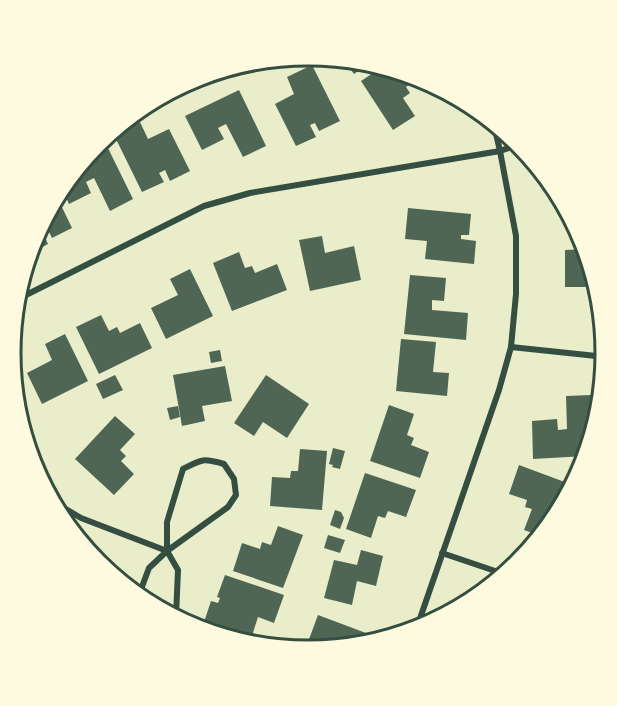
<svg xmlns="http://www.w3.org/2000/svg" width="617" height="706" font-family="Arial,sans-serif">
  <style>
    .building { fill: #4f6655 }
    .lines { fill: none; stroke-linecap: round; stroke-linejoin: round }
    .minor { stroke: #344e41; stroke-width: 6 }
    .rim { fill: none; stroke: #344e41; stroke-width: 3 }
  </style>
  <rect width="100%" height="100%" fill="#e9edc9"/>
  <g class="building">
    <path d="M346,63L363,66H365L354,74Z"/>
    <path d="M312,65L340,121L319,131L315,123L310,125L316,137L296,146L275,104L294,94L287,77Z"/>
    <path d="M379,69L420,77L406,87L410,93L403,98L415,116L393,130L361,81Z"/>
    <path d="M239,90L266,146L243,157L226,124L218,128L224,139L202,150L185,116Z"/>
    <path d="M140,122L148,139L169,129L190,171L170,181L165,170L159,173L164,182L142,192L114,135Z"/>
    <path d="M106,144L133,199L110,211L94,178L86,182L91,193L69,204L64,193L92,152Z"/>
    <path d="M59,201L72,228L52,238L48,230L43,233L48,244L31,253L33,239Z"/>
    <path d="M408,208L471,214L469,235H461V239L476,241L474,264L425,259L427,241L405,239Z"/>
    <path d="M563,208L577,229L568,231Z"/>
    <path d="M322,236L325,253L354,246L361,280L310,291L299,240Z"/>
    <path d="M586,249L591,276H590V287H565V250Z"/>
    <path d="M239,252L245,268L252,266L255,273L277,264L287,290L232,311L213,263Z"/>
    <path d="M190,269L213,316L166,339L151,308L178,295L170,279Z"/>
    <path d="M410,275L446,278L444,301L432,300V310L468,313L466,340L404,334Z"/>
    <path d="M101,315L109,331L117,327L120,333L140,323L152,348L99,374L76,327Z"/>
    <path d="M65,334L88,381L42,404L27,373L52,360L45,344Z"/>
    <path d="M401,339L436,342L433,372L449,373L447,396L396,391Z"/>
    <path d="M220,350L222,361L211,363L209,352Z"/>
    <path d="M225,366L232,401L202,406L205,421L182,426L173,375Z"/>
    <path d="M115,375L123,390L103,399L96,384Z"/>
    <path d="M266,375L309,404L287,438L263,422L254,436L234,423Z"/>
    <path d="M591,395L592,424L586,456L533,459L532,421L557,419L558,430L567,429L566,396Z"/>
    <path d="M389,405L414,414L407,435L414,438L411,445L429,452L420,478L370,461Z"/>
    <path d="M178,406L180,417L170,420L167,408Z"/>
    <path d="M115,416L135,434L120,450L126,456L121,461L134,474L114,495L75,459Z"/>
    <path d="M333,448L345,451L340,469L332,467L333,465L329,464Z"/>
    <path d="M300,449L327,451L322,510L270,506L272,477L290,478L291,471H298Z"/>
    <path d="M519,465L570,484L566,493L538,535L524,530L532,509L525,507L527,500L509,494Z"/>
    <path d="M365,473L416,490L406,517L388,511L385,518L378,516L371,538L346,529Z"/>
    <path d="M335,510L341,512L344,518L340,529L330,525Z"/>
    <path d="M278,526L303,535L283,588L233,571L242,543L260,549L262,542L271,545Z"/>
    <path d="M328,535L345,540L340,553L324,548Z"/>
    <path d="M361,550L383,556L376,586L357,581L352,605L324,598L334,560L357,565Z"/>
    <path d="M225,575L284,595L274,623L258,617L251,639L204,622L211,601L218,603L220,598L217,597Z"/>
    <path d="M318,615L366,633L363,640L308,651L305,650Z"/>
  </g>
  <g class="lines">
    <g class="minor">
      <path d="M22,297L204,206L250,193L500,151L520,144"/>
      <path d="M511,347L606,357"/>
      <path d="M59,505L81,518L167,551"/>
      <path d="M442,553L504,574"/>
      <path d="M140,592L149,568L167,551L228,507L236,495L234,479L224,464C203,458 202,459 183,469L167,522V551L178,570L176,616"/>
      <path d="M416,630L499,390L511,347L516,294V236L500,151L494,125"/>
    </g>
  </g>
  <path d="M0 0H617V706H0ZM21 353a287 287 0 1 1 574 0a287 287 0 1 1-574 0Z" fill="#fefae0" fill-rule="evenodd"/>
  <path class="rim" d="M21 353a287 287 0 1 1 574 0a287 287 0 1 1-574 0Z"/>
</svg>
